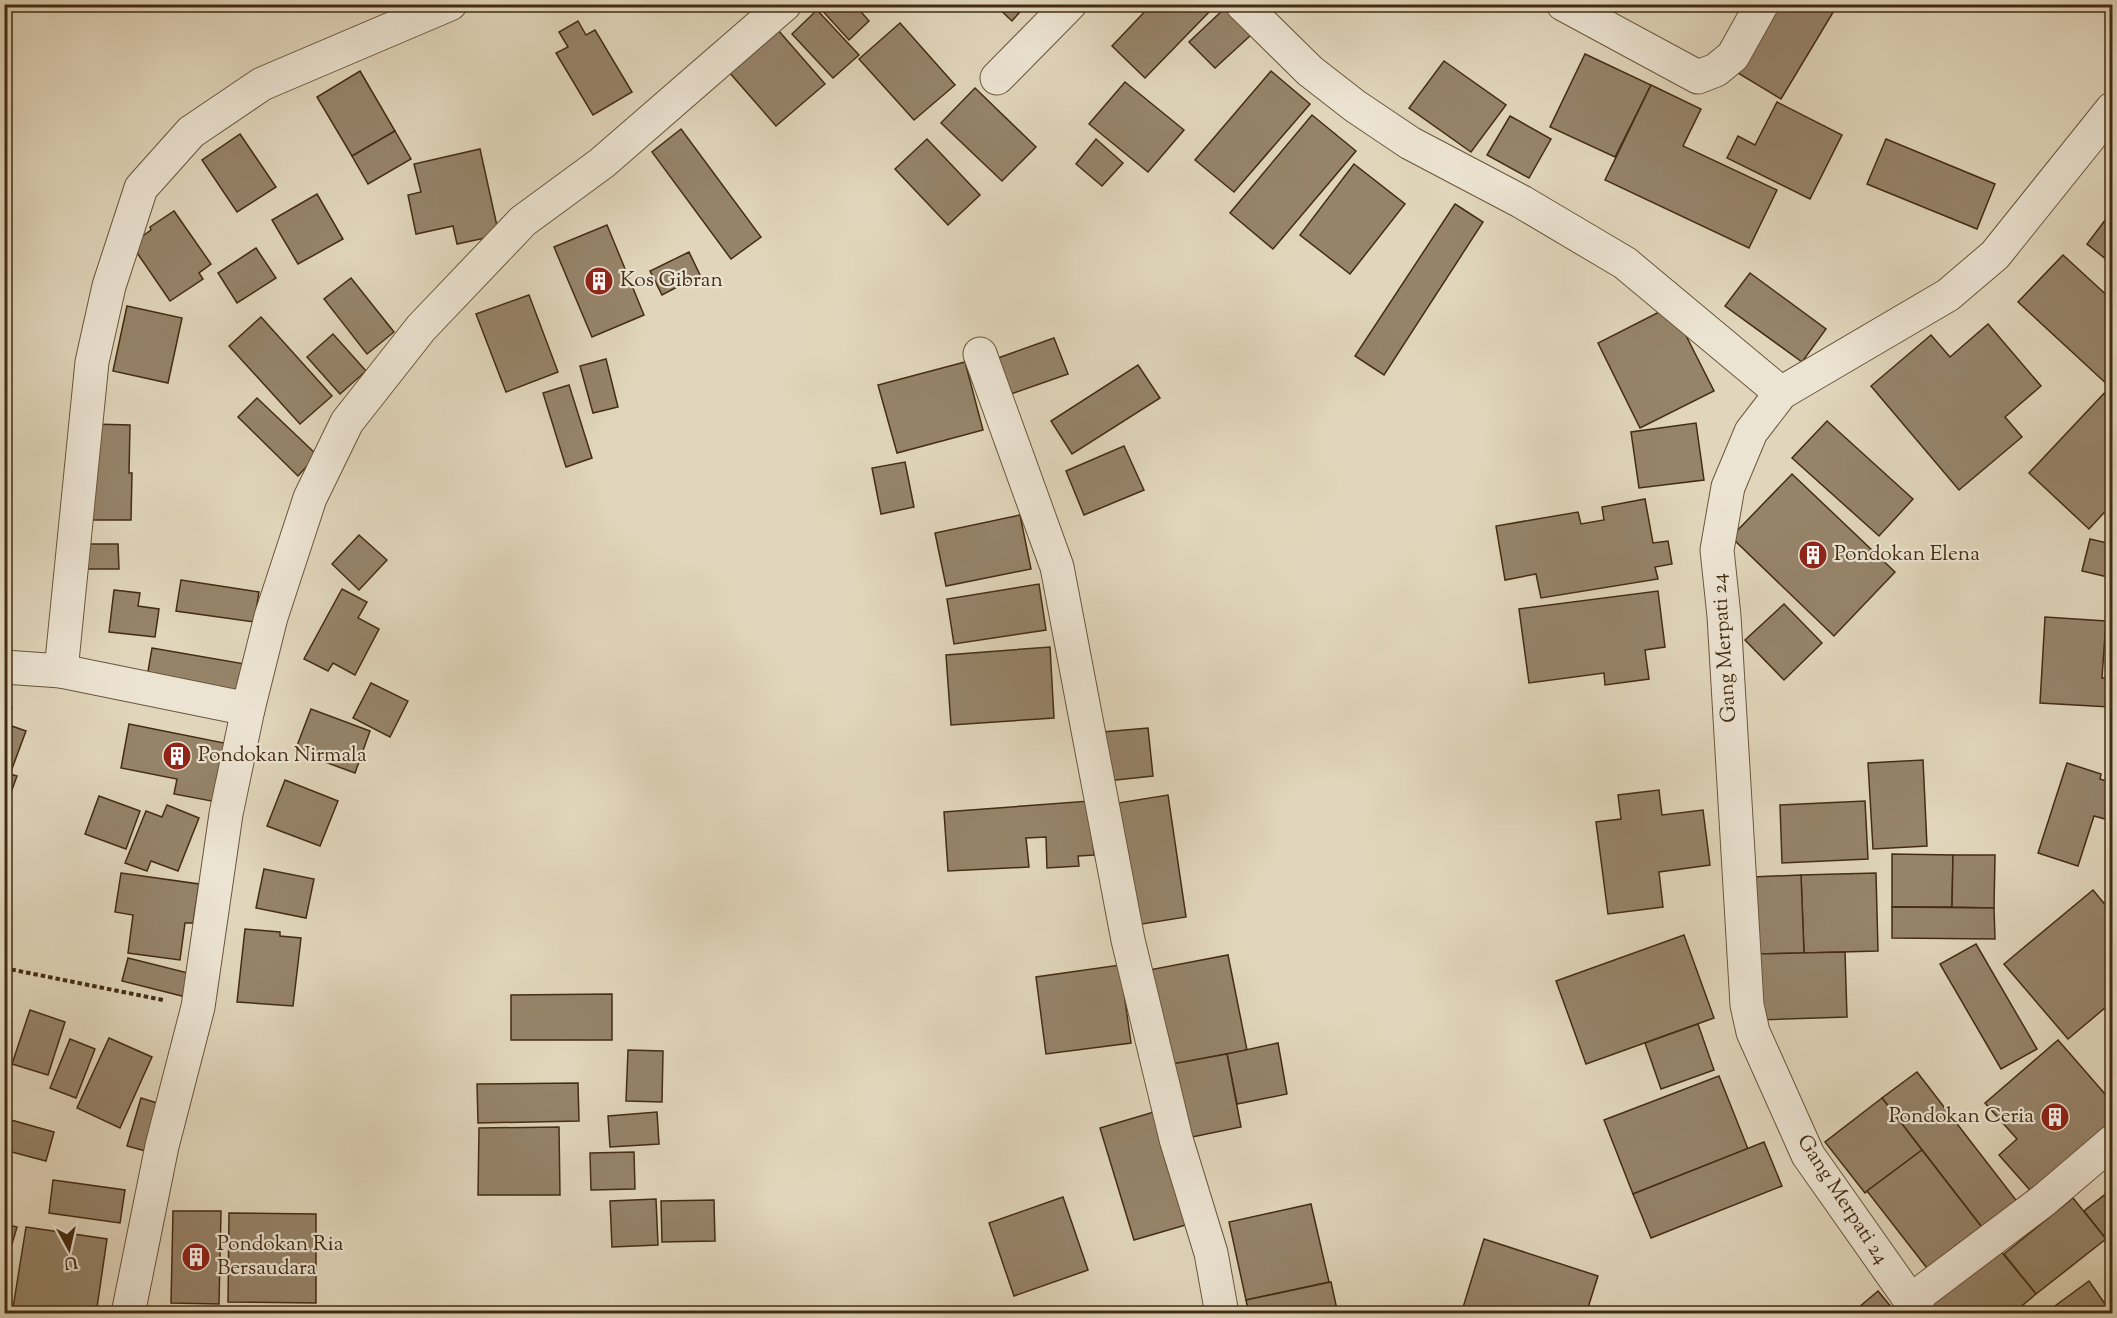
<svg xmlns="http://www.w3.org/2000/svg" width="2117" height="1318" font-family="'Sorts Mill Goudy',serif">
  <style>
    .building { fill: #96846a; stroke: #442c12; stroke-width: 1.5 }
    .lines { fill: none; stroke-linecap: round; stroke-linejoin: round }
    .street-casing { stroke: #6b563c; stroke-width: 35 }
    .path { stroke: #442c12; stroke-width: 4; stroke-dasharray: 4.5 3; stroke-linecap: butt }
    .street { stroke: #ece4d3; stroke-width: 33 }
    .labels { text-anchor: middle; dominant-baseline: central; stroke-width: 4.5; stroke-linejoin: round; paint-order: stroke }
    .poi-label { font-size: 21px; fill: #442c12; stroke: #ece4d3; text-anchor: start }
    .street-label { font-size: 21px; fill: #442c12; stroke: #ece4d3 }
  </style>
  <rect width="100%" height="100%" fill="#e1d6bb"/>
  <filter id="stains"><feTurbulence type="fractalNoise" baseFrequency=".00333" numOctaves="4"/><feColorMatrix values="0 0 0 0 .2 0 0 0 0 .09 0 0 0 0 .02 0 0 0 .5 -.17"/></filter>
  <radialGradient id="worn" r=".72"><stop offset=".6" stop-color="#630" stop-opacity="0"/><stop offset="1" stop-color="#630" stop-opacity=".3"/></radialGradient>
  <g class="building">
    <path d="M821,4H854L869,21L849,40L819,7Z"/>
    <path d="M994,4H1027L1012,21Z"/>
    <path d="M1152,4H1205L1211,10L1145,78L1112,46Z"/>
    <path d="M1779,4H1838L1781,99L1738,73Z"/>
    <path d="M1225,8L1251,35L1215,68L1189,42Z"/>
    <path d="M817,10L859,55L833,78L792,34Z"/>
    <path d="M578,21L586,35L595,30L632,92L593,115L556,53L568,47L559,32Z"/>
    <path d="M900,23L955,85L914,120L859,59Z"/>
    <path d="M778,30L825,84L776,126L729,72Z"/>
    <path d="M1585,54L1651,85L1615,157L1550,127Z"/>
    <path d="M1444,61L1506,105L1471,152L1409,108Z"/>
    <path d="M360,71L395,131L352,156L317,97Z"/>
    <path d="M1271,71L1310,104L1234,192L1195,160Z"/>
    <path d="M1125,82L1184,130L1148,172L1089,124Z"/>
    <path d="M1651,85L1701,109L1683,146L1777,190L1749,248L1605,180Z"/>
    <path d="M975,88L1036,147L1002,181L941,123Z"/>
    <path d="M1777,102L1842,135L1810,199L1727,158L1738,136L1755,145Z"/>
    <path d="M1312,115L1356,151L1273,249L1230,213Z"/>
    <path d="M1510,116L1551,139L1529,178L1487,155Z"/>
    <path d="M681,129L761,237L731,259L652,152Z"/>
    <path d="M395,131L411,159L368,184L352,156Z"/>
    <path d="M240,134L276,187L237,212L202,160Z"/>
    <path d="M927,139L980,195L948,225L895,169Z"/>
    <path d="M1096,139L1123,163L1102,186L1076,164Z"/>
    <path d="M1886,139L1995,184L1977,229L1867,184Z"/>
    <path d="M480,149L499,235L457,244L453,226L416,234L408,195L421,192L414,164Z"/>
    <path d="M1354,164L1405,204L1350,274L1300,235Z"/>
    <path d="M317,194L343,239L298,264L272,220Z"/>
    <path d="M1455,204L1483,222L1384,375L1355,356Z"/>
    <path d="M174,211L211,264L199,273L203,279L170,301L131,244L151,230L150,227Z"/>
    <path d="M2112,211V264L2087,244Z"/>
    <path d="M607,225L644,315L592,337L554,247Z"/>
    <path d="M256,248L276,278L237,303L218,273Z"/>
    <path d="M689,252L700,275L662,295L650,271Z"/>
    <path d="M2063,255L2112,300V504L2089,529L2029,473L2110,387L2018,302Z"/>
    <path d="M1750,273L1826,329L1802,362L1725,306Z"/>
    <path d="M351,278L394,332L367,354L324,299Z"/>
    <path d="M529,295L558,372L506,392L476,314Z"/>
    <path d="M127,306L182,318L168,383L113,371Z"/>
    <path d="M1671,306L1714,391L1640,428L1598,343Z"/>
    <path d="M261,317L332,396L300,424L229,346Z"/>
    <path d="M1988,324L2041,386L2005,417L2022,437L1959,490L1871,386L1931,335L1950,357Z"/>
    <path d="M333,334L366,371L340,394L307,357Z"/>
    <path d="M1054,338L1068,374L1011,394L998,358Z"/>
    <path d="M606,359L618,407L593,413L580,366Z"/>
    <path d="M965,362L983,430L897,453L878,385Z"/>
    <path d="M1138,365L1160,398L1072,454L1051,421Z"/>
    <path d="M569,385L592,458L566,467L543,393Z"/>
    <path d="M257,398L317,455L298,476L238,417Z"/>
    <path d="M1827,421L1913,499L1879,536L1792,458Z"/>
    <path d="M1696,423L1704,480L1639,488L1631,432Z"/>
    <path d="M92,424L130,425L129,473H132L131,520H89Z"/>
    <path d="M1124,446L1144,490L1084,515L1066,471Z"/>
    <path d="M905,462L914,507L881,514L872,468Z"/>
    <path d="M1792,474L1895,572L1834,636L1731,537Z"/>
    <path d="M1645,499L1653,543L1668,541L1672,564L1655,567L1658,579L1541,598L1536,574L1505,580L1496,526L1578,512L1581,524L1604,520L1602,507Z"/>
    <path d="M1020,515L1031,569L946,586L935,533Z"/>
    <path d="M359,535L387,560L359,590L332,564Z"/>
    <path d="M2090,539L2112,544V578L2082,571Z"/>
    <path d="M75,544H118L119,569H75Z"/>
    <path d="M181,580L259,592L254,622L176,611Z"/>
    <path d="M1039,584L1046,630L954,644L947,599Z"/>
    <path d="M342,589L367,602L358,618L379,629L355,675L333,663L328,671L304,659Z"/>
    <path d="M114,590L140,593L138,606L159,609L155,637L109,632Z"/>
    <path d="M1658,591L1665,647L1645,650L1649,679L1605,685L1604,673L1529,683L1519,609Z"/>
    <path d="M4,594L9,595L4,626Z"/>
    <path d="M1784,604L1822,643L1784,680L1745,640Z"/>
    <path d="M2045,617L2106,621L2102,678H2112L2110,707L2040,703Z"/>
    <path d="M1050,647L1054,718L951,725L946,655Z"/>
    <path d="M152,648L245,664L239,699L146,683Z"/>
    <path d="M371,683L408,701L390,737L353,718Z"/>
    <path d="M4,704L12,707L6,724L26,731L10,774L17,776L6,806Z"/>
    <path d="M311,709L370,731L355,773L295,751Z"/>
    <path d="M129,724L234,745L222,803L174,794L177,779L121,768Z"/>
    <path d="M1148,728L1153,776L1107,781L1102,732Z"/>
    <path d="M1923,760L1927,846L1873,849L1868,763Z"/>
    <path d="M2067,763L2101,774L2100,779L2112,783V821L2094,816L2078,866L2038,853Z"/>
    <path d="M285,780L338,801L320,846L267,826Z"/>
    <path d="M1659,790L1662,815L1703,810L1710,865L1659,872L1663,907L1608,914L1596,822L1621,819L1618,795Z"/>
    <path d="M1168,795L1186,917L1136,925L1118,803Z"/>
    <path d="M99,796L140,811L126,849L85,834Z"/>
    <path d="M1090,801L1094,855L1078,856L1079,866L1047,868L1046,837L1026,838L1029,867L948,871L944,812Z"/>
    <path d="M1865,801L1868,859L1782,863L1780,805Z"/>
    <path d="M167,805L199,818L178,871L151,861L147,871L125,863L146,811L162,817Z"/>
    <path d="M1892,854L1953,855L1952,907H1892Z"/>
    <path d="M1953,855H1995L1994,908L1952,907Z"/>
    <path d="M264,869L314,879L306,918L256,908Z"/>
    <path d="M121,873L199,884L193,923H185L180,960L128,953L133,915L115,912Z"/>
    <path d="M1876,873L1878,951L1804,953L1801,875Z"/>
    <path d="M1801,875L1804,953L1754,954L1752,877Z"/>
    <path d="M2093,890L2112,913V1002L2068,1039L2004,964Z"/>
    <path d="M1892,907L1994,908L1995,939L1892,938Z"/>
    <path d="M245,929L280,932V936L301,938L293,1006L237,1002Z"/>
    <path d="M1684,935L1714,1018L1586,1064L1556,981Z"/>
    <path d="M1976,944L2037,1049L2001,1069L1940,964Z"/>
    <path d="M1845,952L1847,1017L1756,1020L1754,954Z"/>
    <path d="M1228,955L1247,1050L1167,1065L1149,970Z"/>
    <path d="M128,958L192,974L186,997L122,981Z"/>
    <path d="M1120,965L1131,1043L1046,1054L1036,977Z"/>
    <path d="M612,994V1040H511V995Z"/>
    <path d="M30,1010L65,1022L48,1075L12,1064Z"/>
    <path d="M1698,1024L1714,1070L1661,1089L1645,1043Z"/>
    <path d="M109,1038L152,1057L120,1128L77,1108Z"/>
    <path d="M70,1039L95,1049L76,1098L50,1088Z"/>
    <path d="M2058,1040L2112,1102V1131L2036,1197L1999,1155L2017,1139L1985,1103Z"/>
    <path d="M1278,1043L1287,1094L1237,1104L1227,1054Z"/>
    <path d="M628,1050L663,1051L662,1102L626,1101Z"/>
    <path d="M1227,1054L1241,1127L1182,1139L1167,1065Z"/>
    <path d="M1917,1072L2019,1204L1984,1230L1882,1098Z"/>
    <path d="M1719,1076L1748,1149L1633,1194L1604,1120Z"/>
    <path d="M578,1083L579,1121L478,1123L477,1084Z"/>
    <path d="M141,1098L167,1106L153,1153L127,1146Z"/>
    <path d="M1882,1098L1922,1150L1865,1193L1825,1142Z"/>
    <path d="M657,1112L659,1144L610,1147L608,1116Z"/>
    <path d="M1154,1112L1189,1224L1134,1240L1100,1128Z"/>
    <path d="M4,1118L54,1132L46,1161L4,1150Z"/>
    <path d="M559,1127L560,1195H478L479,1128Z"/>
    <path d="M1764,1142L1782,1186L1651,1238L1633,1194Z"/>
    <path d="M1922,1150L1984,1230L1930,1272L1867,1191Z"/>
    <path d="M634,1152L635,1189L591,1190L590,1153Z"/>
    <path d="M53,1180L125,1190L120,1223L49,1213Z"/>
    <path d="M2112,1189V1234L2106,1239L2084,1211Z"/>
    <path d="M1063,1197L1088,1270L1014,1296L989,1223Z"/>
    <path d="M2073,1198L2106,1239L2036,1294L2004,1254Z"/>
    <path d="M656,1199L658,1245L612,1247L610,1201Z"/>
    <path d="M714,1200L715,1241L662,1242L661,1201Z"/>
    <path d="M1311,1204L1329,1282L1246,1300L1229,1222Z"/>
    <path d="M173,1211H221L219,1304L171,1303Z"/>
    <path d="M229,1213L316,1214V1303L228,1302Z"/>
    <path d="M4,1224L17,1227L6,1264H4Z"/>
    <path d="M26,1227L107,1239L96,1314H48L13,1308Z"/>
    <path d="M1484,1239L1598,1276L1586,1314H1461Z"/>
    <path d="M1995,1244L2036,1294L2012,1314H1930L1921,1303Z"/>
    <path d="M2089,1281L2112,1314H2044Z"/>
    <path d="M1331,1282L1338,1314H1249L1246,1300Z"/>
    <path d="M1878,1291L1897,1314H1851Z"/>
  </g>
  <g class="lines">
    <g class="street-casing">
      <g id="street">
        <path d="M1242,4L1310,71L1355,106L1410,143L1522,202L1625,263L1781,393"/>
        <path d="M1563,4L1698,77L1716,70L1733,56L1762,4"/>
        <path d="M997,78L1070,4"/>
        <path d="M980,354L1057,567L1128,940L1176,1139L1211,1253L1222,1314"/>
        <path d="M4,667L61,671L248,709"/>
        <path d="M61,671L92,362L109,286L141,188L191,132L262,84L450,4"/>
        <path d="M1910,1301L2044,1200L2112,1142"/>
        <path d="M128,1314L162,1146L198,1007L226,814L248,709L271,617L310,498L347,422L421,328L523,221L602,163L785,4"/>
        <path d="M1920,1314L1808,1155L1753,1032L1747,1005L1724,616L1717,550L1728,487L1751,432L1781,393L1948,295L1995,255L2112,109"/>
      </g>
    </g>
    <path class="path" d="M4,968L163,1000"/>
    <use href="#street" class="street"/>
  </g>
  <defs>
    <g id="building-disc" transform="scale(1.5)"><circle r="9.5" fill="#8f2418" stroke="#ece4d3"/><path d="M-4-6H4V6H1V3H-1V6H-4ZM-2.5-4.3h1.7v1.8h-1.7ZM.8-4.3h1.7v1.8H.8ZM-2.5-1h1.7V.8h-1.7ZM.8-1h1.7V.8H.8Z" fill="#fff"/></g>
  </defs>
  <g fill-rule="evenodd">
    <use href="#building-disc" x="599" y="281"/>
    <use href="#building-disc" x="1813" y="555"/>
    <use href="#building-disc" x="177" y="756"/>
    <use href="#building-disc" x="2055" y="1117"/>
    <use href="#building-disc" x="196" y="1257"/>
  </g>
  <g class="labels">
    <g class="poi-label">
      <text x="620" y="281">Kos Gibran</text>
      <text x="1834" y="555">Pondokan Elena</text>
      <text x="198" y="756">Pondokan Nirmala</text>
      <text x="2034" y="1117" text-anchor="end">Pondokan Ceria</text>
      <text x="217" y="1245">Pondokan Ria<tspan x="217" dy="24">Bersaudara</tspan></text>
    </g>
    <g class="street-label">
      <text transform="translate(1725 648) rotate(-94)">Gang Merpati 24</text>
      <text transform="translate(1842 1200) rotate(57)">Gang Merpati 24</text>
    </g>
  </g>
  <rect width="2117" height="1318" fill="none" stroke="#e1d6bb" stroke-width="24"/>
  <rect x="6" y="6" width="2105" height="1306" fill="none" stroke="#442c12" stroke-width="3"/>
  <rect x="12" y="12" width="2093" height="1294" fill="none" stroke="#442c12" stroke-width="1.5"/>
  <g transform="translate(69 1249) rotate(172)" stroke="#ece4d3" stroke-width="4.5" paint-order="stroke">
  <path d="M0-4.5L10 22L0 15L-10 22Z" fill="#442c12"/>
  <text y="-9" font-size="16" font-weight="bold" text-anchor="middle" fill="#442c12">U</text>
  </g>
  <rect width="100%" height="100%" filter="url(#stains)"/>
  <rect width="100%" height="100%" fill="url(#worn)"/>
</svg>
